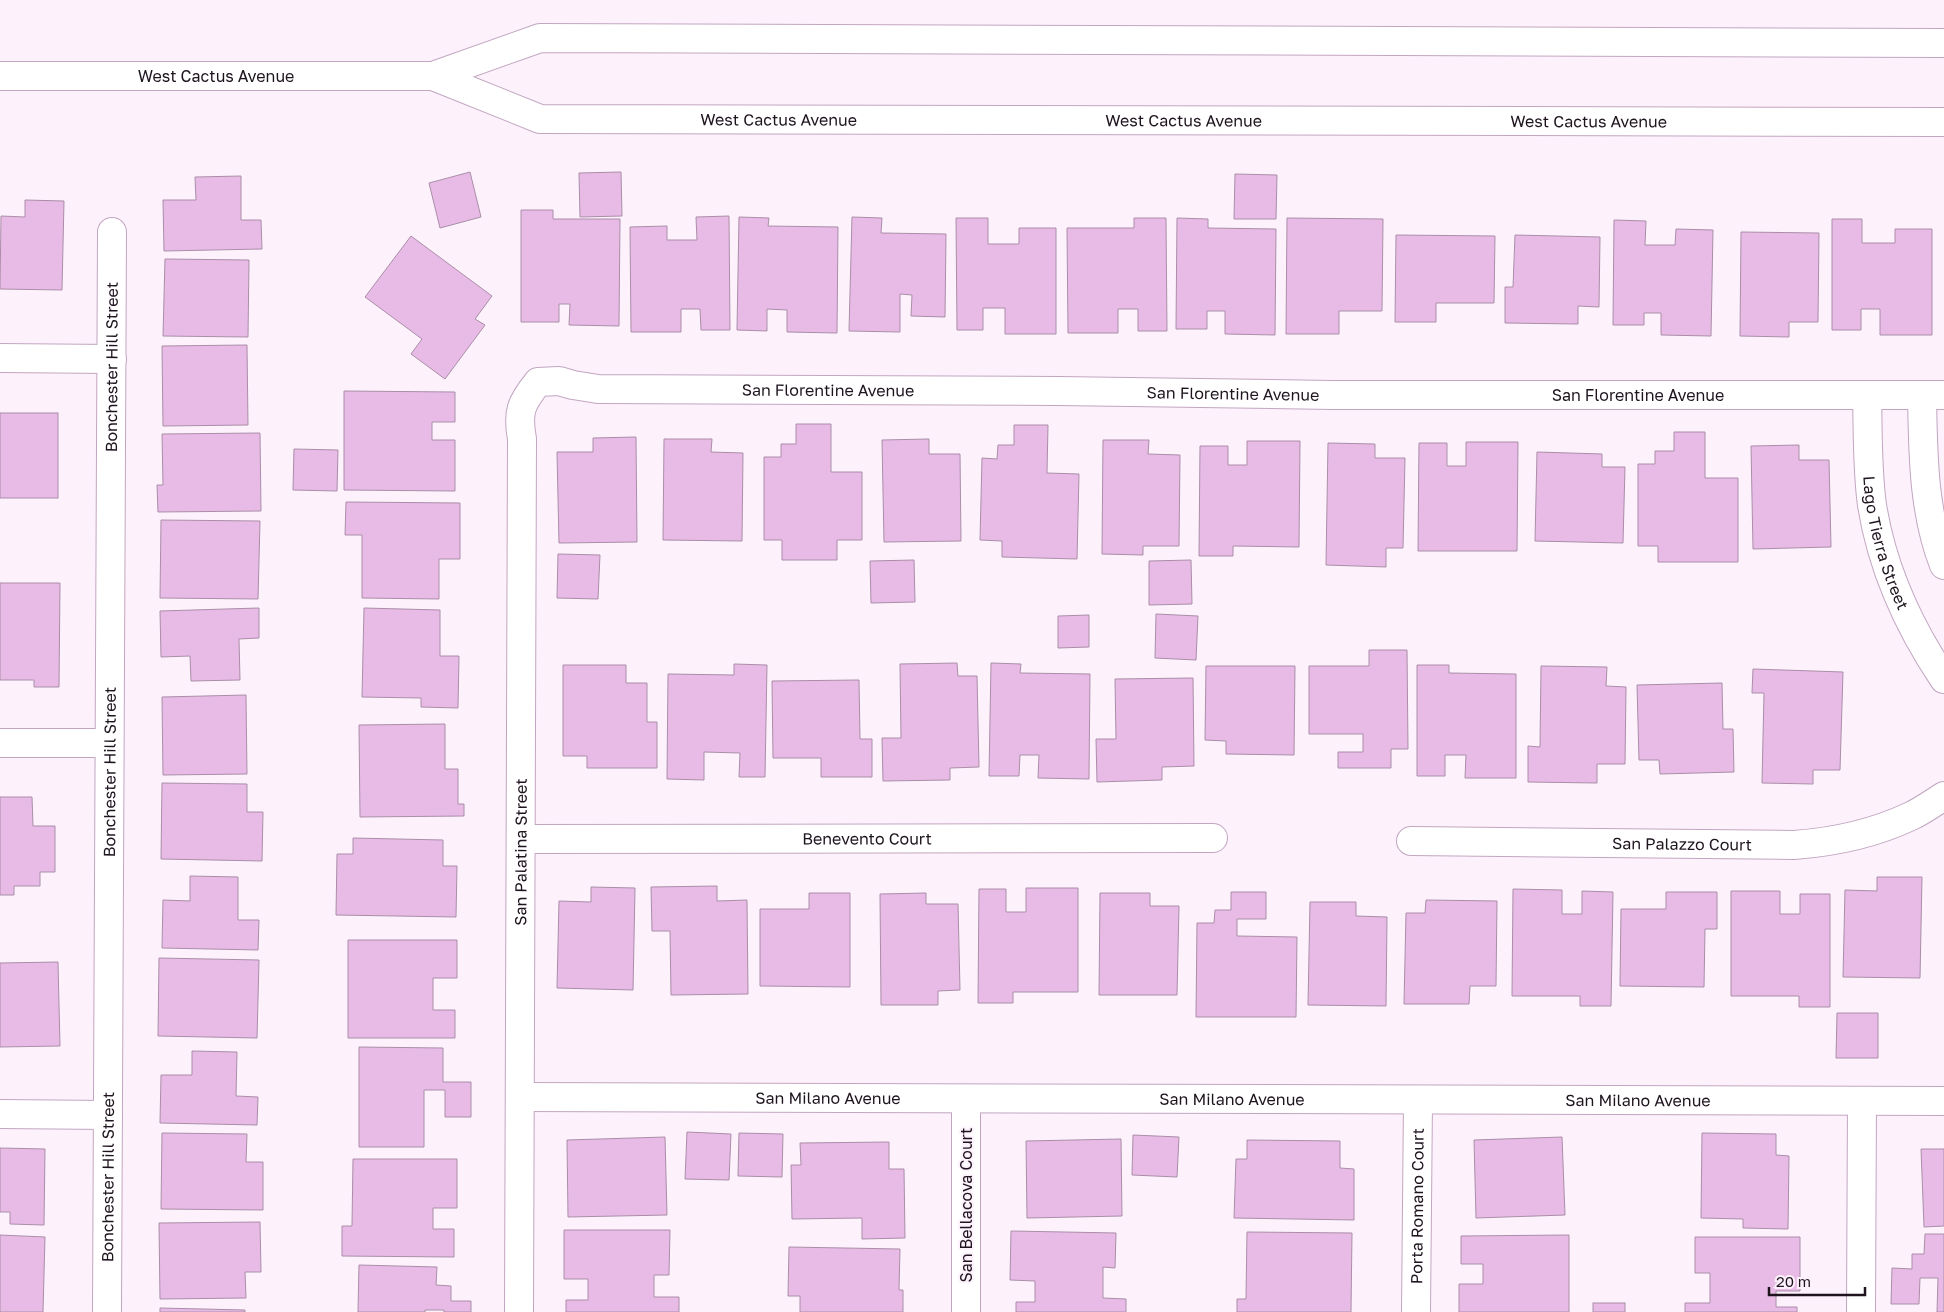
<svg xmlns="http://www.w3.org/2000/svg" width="1944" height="1312" font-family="'Golos Text',sans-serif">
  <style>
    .building { fill: #e8bbe6; stroke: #aa8ea8 }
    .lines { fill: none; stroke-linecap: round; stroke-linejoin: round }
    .street-casing { stroke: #c2a6c0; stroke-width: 30 }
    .primary-casing { stroke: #c2a6c0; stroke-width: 30 }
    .street { stroke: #fff; stroke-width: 28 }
    .primary { stroke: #fff; stroke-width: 28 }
    .labels { text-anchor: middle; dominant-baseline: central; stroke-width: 4; stroke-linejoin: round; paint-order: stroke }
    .street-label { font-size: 16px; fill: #1e141e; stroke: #fdf1fc }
  </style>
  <rect width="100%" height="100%" fill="#fdf1fc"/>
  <g class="building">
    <path d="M470,172L481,217L440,228L429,183Z"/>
    <path d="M621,172L622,216L580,217L579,173Z"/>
    <path d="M1235,174L1277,175L1276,219H1234Z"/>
    <path d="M241,176V220H261L262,249L164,251L163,200H196L195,177Z"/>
    <path d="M25,200L64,201L62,290L0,289L1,216L25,217Z"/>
    <path d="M521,210H553V219H620L619,326L569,325L570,304H559V322H521Z"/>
    <path d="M729,216L730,330H701L700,309H681V332H631L630,227L667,226V240H697L696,217Z"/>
    <path d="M739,217L769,218L768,226L838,227L837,333L787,332V310L767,309V331L737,330Z"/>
    <path d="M852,217L882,218L881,233L946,234L945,317L911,316L912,295L900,294V332L849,331Z"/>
    <path d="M956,218H988V244H1019V228H1056V334H1005V308H983V330H957Z"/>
    <path d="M1134,218H1166L1167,331H1138V309H1118V333H1068L1067,228H1134Z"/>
    <path d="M1177,218L1208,219V228L1276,229L1275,335L1225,334V311H1207V329H1176Z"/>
    <path d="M1287,218L1383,219L1382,311H1339V334H1286Z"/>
    <path d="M1832,219H1862V243H1895V229H1932V335H1880V309H1861V330H1832Z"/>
    <path d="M1614,220L1646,221L1645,245H1675L1676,229L1713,230L1711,336L1661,335V313H1644V325H1613Z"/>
    <path d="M1741,232L1819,233L1818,322H1789V337L1740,336Z"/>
    <path d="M1396,235L1495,236L1494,303H1436V322H1395Z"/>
    <path d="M1515,235L1600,237L1599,307L1578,306V324L1505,323V287H1513Z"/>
    <path d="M411,236L492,296L475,319L485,325L445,379L411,354L422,339L365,297Z"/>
    <path d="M165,259L249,260L248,337L163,336Z"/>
    <path d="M247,345L248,425L163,426L162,346Z"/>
    <path d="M344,391L455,392V422H432V440H455V491L344,490Z"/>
    <rect x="0" y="413" width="58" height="85"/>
    <path d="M796,424H831V472H862V540H837V560H782V540H764V457H781V444H796Z"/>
    <path d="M1014,425H1048L1047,473L1079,474L1077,559L1002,557V541L980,540L982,458L997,459L998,445H1014Z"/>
    <path d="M1674,432H1705V478H1738V562H1658V546H1638V464H1655V451H1674Z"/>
    <path d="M260,433L261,511L158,512L157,485H163L162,434Z"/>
    <path d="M636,437L637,542L559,543L557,452H593V438Z"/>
    <path d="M664,439H712L711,452L743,453L742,541L663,540Z"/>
    <path d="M929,439V454H960L961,541L884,542L882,440Z"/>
    <path d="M1103,440H1149L1148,454L1180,455L1179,546H1143V555L1102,554Z"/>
    <path d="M1247,441H1300L1299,547L1233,546V556H1199L1200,446H1228V465H1247Z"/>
    <path d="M1466,442H1518L1517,551H1418L1419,443H1447V466H1466Z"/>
    <path d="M1328,443L1375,444V458H1405L1403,548H1386V567L1326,565Z"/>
    <path d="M1799,445V460H1829L1831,547L1753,549L1751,446Z"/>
    <path d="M294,449L338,450L337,491L293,490Z"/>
    <path d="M1537,452L1602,454V467H1625L1623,543L1535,541Z"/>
    <path d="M346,502L460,503V559H439V599L362,598V535H345Z"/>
    <path d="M161,520L260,521L258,599L160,598Z"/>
    <path d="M558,554L600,555L598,599L557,598Z"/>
    <path d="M914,560L915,602L871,603L870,561Z"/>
    <path d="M1191,560L1192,604L1149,605V561Z"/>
    <path d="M0,583H60L59,687H34V680H0Z"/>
    <path d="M259,608V638L239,639L240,680L191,681L190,656L161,657L160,611Z"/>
    <path d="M364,608L440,610V656H459L458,708L421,707V698L362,697Z"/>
    <path d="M1156,614L1198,616L1196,660L1155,658Z"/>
    <path d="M1089,615V647L1058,648V616Z"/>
    <path d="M1369,650H1407L1408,749H1391V768H1338V752H1363V734H1309V666H1369Z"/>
    <path d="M957,663L958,676H977L979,767L950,768V780L883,781L882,738H901L900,664Z"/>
    <path d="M991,663L1021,664L1020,673L1090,674L1089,779L1038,778L1039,755H1020L1019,776H989Z"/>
    <path d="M734,664L767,665L765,777H739L740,753L704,752V780L667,779L668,674L734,675Z"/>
    <path d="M563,665H626V683H647V722H657V768H587V756H563Z"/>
    <path d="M1417,665H1449V673L1516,674V778H1465L1466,755H1445V776H1417Z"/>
    <path d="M1206,666H1295L1294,755L1226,754V741L1205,740Z"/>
    <path d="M1541,666L1607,667L1606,686L1626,687L1625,764H1597V783L1528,782V746L1540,747Z"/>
    <path d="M1753,669L1843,672L1840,770H1813V784L1762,783L1764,693H1752Z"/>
    <path d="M1193,678L1194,766L1162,767V780L1097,782L1096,739H1116L1115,679Z"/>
    <path d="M859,680L860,739H872V777H821V758H773L772,681Z"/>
    <path d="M1722,683L1723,729H1733L1734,772L1660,774L1659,760H1639L1637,685Z"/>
    <path d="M246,695L247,774L163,775L162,697Z"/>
    <path d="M445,724V769H458V804H464V816L360,817L359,725Z"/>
    <path d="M162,783L247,784V812H263L262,861L161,859Z"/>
    <path d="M0,797H32L33,826H55V872H40V886H14V895H0Z"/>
    <path d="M353,838L443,840V866H457L456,917L336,915L337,854H353Z"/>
    <path d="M190,876L238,877V920H259L258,950L162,948L163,900L190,901Z"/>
    <path d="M1877,877H1922L1920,978L1843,977L1845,890L1877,891Z"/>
    <path d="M717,886V901L747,900L748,994L671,995L670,931H652L651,887Z"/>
    <path d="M591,887L635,888L633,990L557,988L559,901L591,902Z"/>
    <path d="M1026,888H1078V992H1013V1003H978L979,889H1006V912H1026Z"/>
    <path d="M1513,889L1562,890V914H1582V891L1613,892L1611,1006H1580V996H1512Z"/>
    <path d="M1731,891H1780V914H1800V894H1830V1007H1799V996H1731Z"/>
    <path d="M1231,892H1266V919H1237V936L1297,937L1296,1017H1196L1197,923H1214L1215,910H1231Z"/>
    <path d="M1666,892H1717V929H1705L1704,987L1620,986L1621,909H1666Z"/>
    <path d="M809,893H850V987L760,986V909H809Z"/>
    <path d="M926,893V904H958L960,990L938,991V1005H881L880,894Z"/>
    <path d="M1100,893H1150V906H1179L1177,995H1099Z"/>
    <path d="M1426,900L1497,901L1496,986H1470L1469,1004H1404L1406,913H1425Z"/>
    <path d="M1310,902H1356V916L1387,917L1386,1006L1308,1005Z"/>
    <path d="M348,940H457V978H433V1010H455V1038H348Z"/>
    <path d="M159,958L259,960L257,1038L158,1036Z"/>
    <path d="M58,962L60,1046L0,1047V963Z"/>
    <path d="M1837,1013H1878V1058H1836Z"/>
    <path d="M359,1047L443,1048V1082H471V1117H445V1090H424V1147H359Z"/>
    <path d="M192,1051L237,1052L236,1096L258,1097L257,1125L160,1123L161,1075H192Z"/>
    <path d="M687,1132L731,1134L729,1180L685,1179Z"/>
    <path d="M162,1133L247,1134L246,1162H263V1210L161,1209Z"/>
    <path d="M739,1133L783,1134L782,1177L738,1176Z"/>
    <path d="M1702,1133L1776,1134V1155L1789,1156L1788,1229L1743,1228V1219L1701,1218Z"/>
    <path d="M1133,1135L1179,1137L1177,1177L1132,1175Z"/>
    <path d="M665,1137L667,1215L568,1217L567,1140Z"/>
    <path d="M1562,1137L1565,1215L1476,1218L1474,1140Z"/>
    <path d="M1121,1139L1122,1216L1027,1218L1026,1141Z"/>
    <path d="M1247,1140L1340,1141V1168L1354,1169V1220L1234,1218L1236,1159H1247Z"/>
    <path d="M889,1142V1169H904L905,1238L862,1239V1218L792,1219L791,1165H801L800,1143Z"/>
    <path d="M0,1148L45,1149L44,1225L10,1224V1212H0Z"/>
    <path d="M1921,1149H1944V1226L1924,1227Z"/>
    <path d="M353,1159H457V1208H433V1229H454V1257L342,1256V1226H352Z"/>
    <path d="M260,1222L261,1272H245L246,1298L160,1299L159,1223Z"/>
    <path d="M564,1230H670L669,1275H654V1297H679V1312H566V1300H588V1279H564Z"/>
    <path d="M1011,1231L1116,1233L1115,1268L1103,1267V1298L1126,1299V1312H1016V1302H1035V1281L1010,1280Z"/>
    <path d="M1247,1232L1352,1233L1351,1312H1237V1299H1246Z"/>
    <path d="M1925,1234H1944V1312H1937L1938,1278H1920L1919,1304H1891L1892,1268L1912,1269V1254H1924Z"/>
    <path d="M0,1235L45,1237L43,1312H0Z"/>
    <path d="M1569,1235V1312H1459V1284H1483V1264H1461V1236Z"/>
    <path d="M1695,1237H1800V1291H1776V1307H1797V1312H1685V1303H1710V1273H1695Z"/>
    <path d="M789,1247L900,1249L899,1290H903V1312H800V1296H788Z"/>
    <path d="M359,1265L437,1267L436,1285L451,1286V1301H471V1312H444V1310H425V1312H358Z"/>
    <rect x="1593" y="1303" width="32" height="9"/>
    <path d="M160,1308L245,1310V1312H160Z"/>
  </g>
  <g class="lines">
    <g class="street-casing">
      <g id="street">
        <path d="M0,358L112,359"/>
        <path id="s1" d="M1867,395C1868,432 1867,469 1872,505C1882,568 1909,627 1944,679"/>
        <path d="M1922,395C1923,452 1923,512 1944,565"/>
        <path d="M0,743H109"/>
        <path id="s2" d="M521,839L1213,838"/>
        <path id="s3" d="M1411,841L1794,845C1835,842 1873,834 1911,816C1922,811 1933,803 1944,796"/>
        <path id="s4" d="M520,1097L1944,1101"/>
        <path d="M0,1114L108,1115"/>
        <path id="s5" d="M107,1312L112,232"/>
        <path id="s6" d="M519,1312L522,439C517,412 521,403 538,382L559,381L573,385L598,389L1058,391L1333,395H1944"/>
        <path d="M966,1312V1099"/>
        <path id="s7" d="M1416,1312L1418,1100"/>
        <path d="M1861,1312L1862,1101"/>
      </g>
    </g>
    <g class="primary-casing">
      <g id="primary">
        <path id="s8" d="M0,76H433L540,38L1944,43"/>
        <path id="s9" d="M433,76L540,119L1944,122"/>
      </g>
    </g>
    <use href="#street" class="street"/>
    <use href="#primary" class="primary"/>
  </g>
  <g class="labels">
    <g class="street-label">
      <text stroke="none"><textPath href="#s8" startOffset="216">West Cactus Avenue</textPath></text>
      <text stroke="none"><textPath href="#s9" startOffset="354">West Cactus Avenue</textPath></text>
      <text stroke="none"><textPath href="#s9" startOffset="759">West Cactus Avenue</textPath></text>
      <text stroke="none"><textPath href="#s9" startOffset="1164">West Cactus Avenue</textPath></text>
      <text stroke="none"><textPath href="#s5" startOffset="945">Bonchester Hill Street</textPath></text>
      <text stroke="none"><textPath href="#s6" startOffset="1226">San Florentine Avenue</textPath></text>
      <text stroke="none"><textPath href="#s6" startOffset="1631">San Florentine Avenue</textPath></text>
      <text stroke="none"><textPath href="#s6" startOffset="2036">San Florentine Avenue</textPath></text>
      <text stroke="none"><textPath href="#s1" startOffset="150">Lago Tierra Street</textPath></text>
      <text stroke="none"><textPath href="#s5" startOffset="540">Bonchester Hill Street</textPath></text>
      <text stroke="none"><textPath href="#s2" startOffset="346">Benevento Court</textPath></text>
      <text stroke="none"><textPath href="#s3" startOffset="271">San Palazzo Court</textPath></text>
      <text stroke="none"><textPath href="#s6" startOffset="460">San Palatina Street</textPath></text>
      <text stroke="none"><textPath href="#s4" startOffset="308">San Milano Avenue</textPath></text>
      <text stroke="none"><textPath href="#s4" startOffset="712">San Milano Avenue</textPath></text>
      <text stroke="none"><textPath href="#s4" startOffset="1118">San Milano Avenue</textPath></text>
      <text stroke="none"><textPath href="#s5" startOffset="135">Bonchester Hill Street</textPath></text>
      <text transform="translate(966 1205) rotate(-90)">San Bellacova Court</text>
      <text stroke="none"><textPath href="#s7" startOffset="106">Porta Romano Court</textPath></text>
    </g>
  </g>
  <path d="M1769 1287v8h96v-8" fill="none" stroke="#1e141e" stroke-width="2.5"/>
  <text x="1776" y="1287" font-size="15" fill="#1e141e" stroke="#fdf1fc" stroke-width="4" paint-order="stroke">20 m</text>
</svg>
